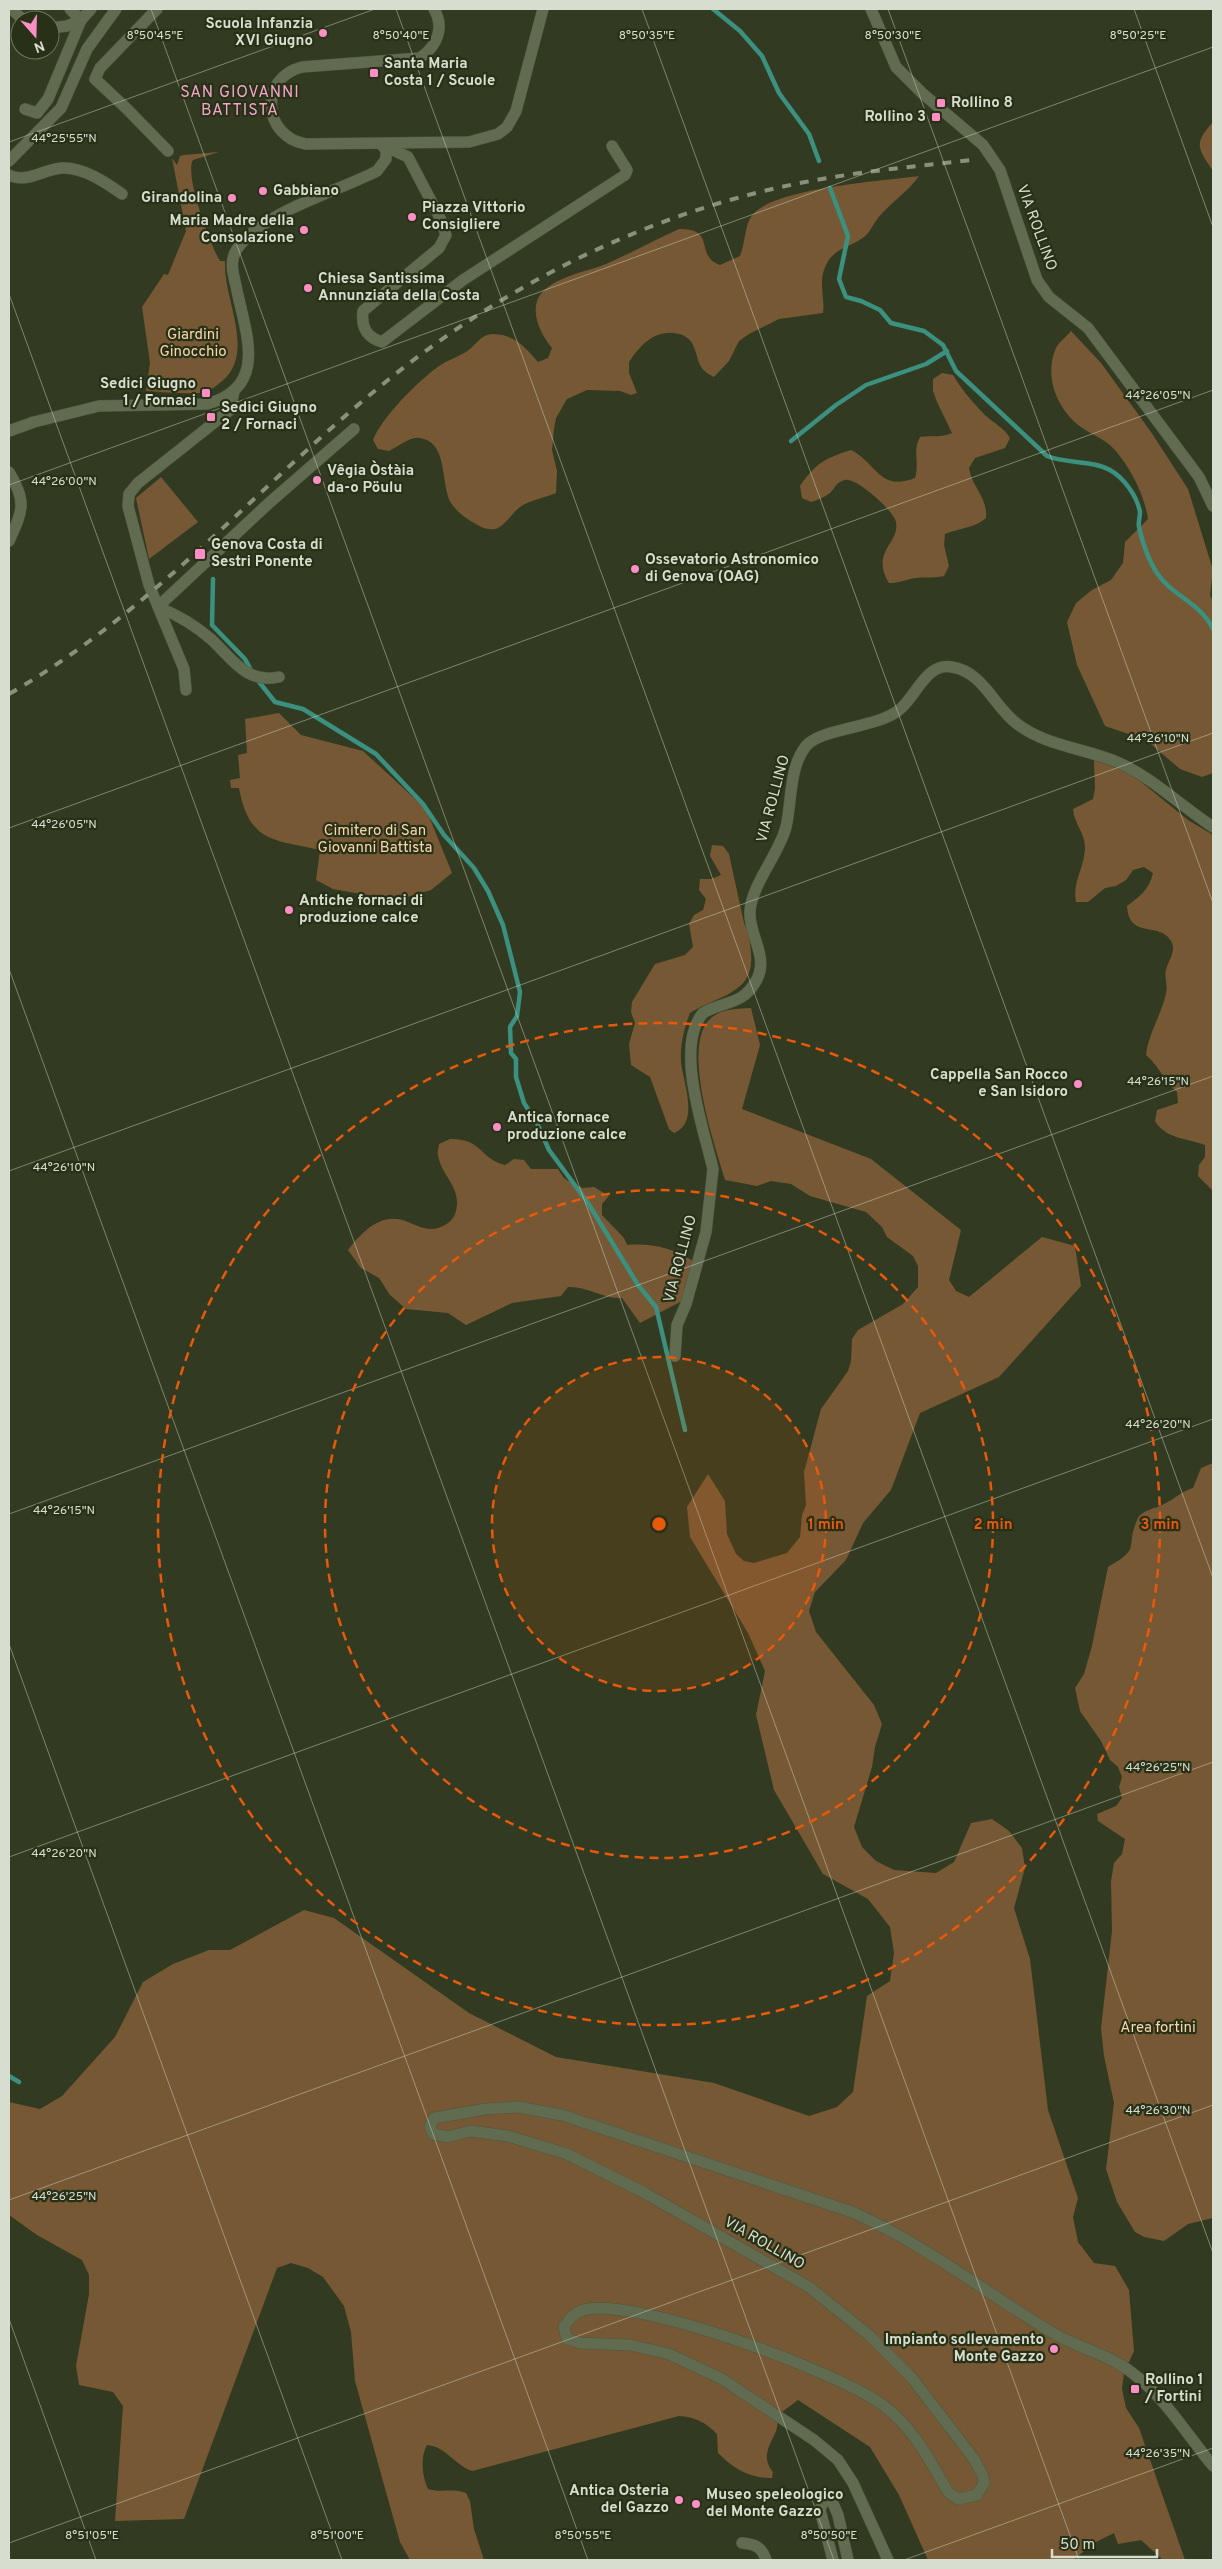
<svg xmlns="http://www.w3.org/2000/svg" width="1222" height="2569" font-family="Overpass,sans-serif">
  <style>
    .green { fill: #765834 }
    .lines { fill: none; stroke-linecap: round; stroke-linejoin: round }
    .stream { stroke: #3b907f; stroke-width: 4.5 }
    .minor-casing { stroke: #4f5740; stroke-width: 12 }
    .minor { stroke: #606b4f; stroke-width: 11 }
    .rail { stroke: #89917c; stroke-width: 4; stroke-dasharray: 9 9; stroke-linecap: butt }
    .ticks { fill: none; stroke: #d8decf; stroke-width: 1; stroke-opacity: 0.45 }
    .ring { fill: none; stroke: #e8590c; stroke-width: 2.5; stroke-dasharray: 9 6 }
    .poi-dot { fill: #fb8fc5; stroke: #283117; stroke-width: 2 }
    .labels { text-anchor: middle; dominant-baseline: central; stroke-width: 4.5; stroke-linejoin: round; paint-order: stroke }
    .poi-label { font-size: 15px; font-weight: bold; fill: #d8decf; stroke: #283117; text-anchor: start }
    .street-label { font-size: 15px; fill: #d8decf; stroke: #283117 }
    .park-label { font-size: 15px; fill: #fcd6ab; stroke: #283117 }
    .neighbourhood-label { font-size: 16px; letter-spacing: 1px; fill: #f2a6ca; stroke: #283117 }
    .ticks-label { font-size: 12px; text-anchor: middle; fill: #d8decf; stroke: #283117; stroke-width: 4.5; stroke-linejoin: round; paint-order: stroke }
    .centre { fill: #e8590c; stroke: #283117; stroke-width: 2.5 }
    .ring-label { font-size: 15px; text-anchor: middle; font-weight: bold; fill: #e8590c; stroke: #283117; stroke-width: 4.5; stroke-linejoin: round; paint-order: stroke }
  </style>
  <rect width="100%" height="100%" fill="#323b21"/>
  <g class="green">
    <path d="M1213,122V171C1198,148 1193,144 1213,122Z"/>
    <path d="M219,152L193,160C184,174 210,244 220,261H225C223,300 257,353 221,382C215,387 208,392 200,393C182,394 164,392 146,391L150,363L142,307L164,274L168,275L186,231L172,158L177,165L180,156L184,155Z"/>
    <path d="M919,176C907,193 890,203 878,218C873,224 870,233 864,237C848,249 832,247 824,270C819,284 825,299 823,313L779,319L749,334L739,341L729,361L714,377C695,368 700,358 692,343C690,339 684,335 679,334C656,328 641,344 629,362V373L637,393L631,395L620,391L587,390L567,399L556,418L554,429L552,450L557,471L556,493C545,498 530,500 520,507C513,512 504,527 495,529C486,530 481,527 474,523C465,518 456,511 451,503C440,485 449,442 420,438C410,436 398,447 389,451L378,449L373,440C382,417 418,381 439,366C448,360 457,357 466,352C477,345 480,334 494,334C515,335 525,347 538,362L548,358L552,348C541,335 529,311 540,295C553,277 586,272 606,264C631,253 655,240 679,229C717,228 694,256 720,265L740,256C745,244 745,225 751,217C769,188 884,181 919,176Z"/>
    <path d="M1071,331L1101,363L1151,432L1188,489L1213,570L1210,595L1213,602V773L1202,777L1180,769L1146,740L1105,726L1077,665L1067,622L1076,603L1092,590L1111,580L1123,563L1125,542L1148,519C1144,494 1131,469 1115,450C1103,437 1089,434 1077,424C1056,406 1044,375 1056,348C1059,342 1067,336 1071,331Z"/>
    <path d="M942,373L953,375C961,389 975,405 986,416C995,424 1003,427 1010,438L1005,448L975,458L969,468C972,488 988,497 986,518C975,528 959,528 945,534L944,545L949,566L944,576C932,579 920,576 910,579C902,581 898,583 889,583C870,551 900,544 896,522C894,511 856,477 845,480C837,482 836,486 831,492C825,497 818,500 811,502L802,498L800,486C815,464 825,458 851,450C877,463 879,492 915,478C920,463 912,451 920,437C932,435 942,438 952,433L937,402L933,391V379Z"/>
    <path d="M161,477L198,522L149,559L136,498Z"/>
    <path d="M279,713L301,735L363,751L426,809L452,873L431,890L407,897L383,901L373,896L333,889L316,880L320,850C273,840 249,842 239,788H231L230,780L240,778L238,755L247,753L245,719Z"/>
    <path d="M1094,760L1123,770L1140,781L1188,820L1213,835V1191L1198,1176L1199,1165L1205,1157V1145C1186,1138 1166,1139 1155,1121L1157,1110L1178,1103L1177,1092C1165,1082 1159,1066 1146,1055C1148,1034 1162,1014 1166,993C1168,985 1164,977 1166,970C1168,961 1177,951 1171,941C1160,921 1129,940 1127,906C1140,896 1149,890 1153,873L1144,867L1133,870L1126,880L1116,886L1105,888L1088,902H1076C1072,882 1084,869 1085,849C1086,834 1074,824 1073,809L1093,799L1095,789Z"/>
    <path d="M712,845L723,846L729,854L744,923C749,933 750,942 751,953C755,994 718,995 690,1013C684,1029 680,1044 681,1062C683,1082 700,1123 674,1133L669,1129L650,1077L631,1065L629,1044L635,1023L631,1012L632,1002L655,964L685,955L693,947L689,924L694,915L703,910L706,899L699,890L700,879H711L721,875L710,856Z"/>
    <path d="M751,1008L760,1045L742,1109L871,1159L961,1230L949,1280L956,1291L969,1297L1042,1237L1075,1246L1081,1286L999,1377L920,1413L891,1490L863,1523L846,1560L815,1592L809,1611L816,1632L874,1705L882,1724L875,1747L872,1767L854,1827L862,1847L876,1861L894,1870L936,1873L954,1862L971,1823L992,1819L1009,1831L1022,1848L1025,1868L1014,1908L1030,1959L1048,2110L1078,2198L1073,2217L1078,2242L1094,2263L1115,2266L1129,2290L1134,2351L1124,2373L1122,2389L1126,2408L1139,2428L1185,2560H1163L1141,2540L1118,2544L1114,2533L1094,2543L1073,2560H928L899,2495L870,2447L798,2400L778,2415C777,2420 778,2427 776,2431C769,2447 761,2457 773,2472L772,2478C750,2479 733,2468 718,2453L717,2434C705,2422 695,2417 679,2416L472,2471C455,2465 445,2446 427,2445C420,2457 422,2476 428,2489C441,2493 453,2488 466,2493L470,2501L474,2529L484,2560H410L400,2542L355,2381L351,2332L344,2306L323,2277L308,2268L291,2263L277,2268L184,2519L115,2521L123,2406L113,2392L79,2385L76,2366L89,2294V2275L82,2260L37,2235L9,2215V2102L40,2109L62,2096L115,2037L143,1982L173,1964L209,1950H230L304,1910L334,1918L469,2013L556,2057L714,2083L809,2116L837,2107L853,2092L867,1996L890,1981L894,1953L890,1927L868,1899L823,1874L774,1790L756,1715L765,1671L748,1633L690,1537L687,1507L708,1474L725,1501L727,1534L736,1554L744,1561L754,1563L787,1553L800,1537L802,1515L806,1505L804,1472L821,1409L848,1371L851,1361L852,1339L858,1330L903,1304L918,1287V1266L913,1256L887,1237L882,1227L866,1212L810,1196L791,1184L771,1181L757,1186L725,1180C715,1146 680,1045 711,1018C723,1008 737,1009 751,1008Z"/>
    <path d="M450,1139C482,1138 480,1159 505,1165L514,1159L524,1160L531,1169H558L564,1178L573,1184L583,1188L594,1187L609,1196L602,1204V1215L624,1238L627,1245C650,1243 675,1248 694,1262L682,1301L640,1323L622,1298C603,1299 587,1286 568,1287L561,1296L512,1303L466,1325L448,1313L406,1309L390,1295L379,1278L361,1268L348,1250C363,1231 382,1211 408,1222C418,1226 427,1231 438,1228C446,1226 454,1220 456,1211C462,1187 441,1176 438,1155C437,1152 439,1147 439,1144Z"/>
    <path d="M1213,1463V2218L1188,2224L1164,2241L1144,2237L1135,2232L1117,2202L1106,2169L1114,2103L1104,2056L1101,2028L1112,1931L1111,1881L1114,1863L1122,1854L1125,1839L1098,1821L1097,1814L1116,1806L1122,1798L1119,1787L1122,1777L1118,1767L1110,1760L1101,1741L1080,1711L1075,1688L1084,1674L1092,1646L1108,1567C1142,1548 1125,1548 1137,1520C1142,1509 1156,1509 1166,1503C1176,1498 1182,1491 1193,1488L1201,1468Z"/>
  </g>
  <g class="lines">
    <g class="stream">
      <path d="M713,9L740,31L762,56L779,93L809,134L819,161"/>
      <path d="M830,188L848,236L839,279L846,297L861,301L880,310L891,323L924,331L943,345L956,371L1047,456C1067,464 1092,460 1110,470C1124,478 1137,496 1140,512C1140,517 1138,522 1139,527C1142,542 1149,561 1157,573C1172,596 1201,603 1213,629"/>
      <path d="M791,441L836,405L866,385L926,364L947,351"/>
      <path d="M213,579L212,625L245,659L252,672"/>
      <path d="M256,678L275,702L303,709L376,754L423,804L444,835L474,868L488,891L503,925L520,992L517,1016L510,1027L511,1053L516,1059V1077L524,1103L537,1123L549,1150L588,1203L638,1285L656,1307L685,1430"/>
      <path d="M9,2076L19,2082"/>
    </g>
    <g class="minor-casing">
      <g id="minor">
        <path d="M12,9L23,20"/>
        <path d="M70,9L81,20L91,9"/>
        <path d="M157,9L100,68L95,79L126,108L168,151"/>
        <path d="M434,9C445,28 437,46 420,58L302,67C258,78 263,137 306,144L469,142L498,134L507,127L516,111L543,9"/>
        <path d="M871,9L896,67L922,93L983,145L1000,170L1037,280L1049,297L1088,328L1199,477L1213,506"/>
        <path d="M50,28L67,26L81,20"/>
        <path d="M25,109L37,113L48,99L81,20"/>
        <path d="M384,146L408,157L440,218L446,235L439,248L363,311C361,327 366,337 382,342L463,280L625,175L627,170L612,146"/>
        <path d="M9,161L61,108L87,49L116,9"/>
        <path d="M9,175C26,184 44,169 62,168C83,167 105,182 122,194"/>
        <path d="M9,431L34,422L99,406L207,404C270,387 245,332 236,286C233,273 229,261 237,249C263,211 337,192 377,171L386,159V150L382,145"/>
        <path d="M9,472C27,502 23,510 9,541"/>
        <path d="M160,608L163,602L269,503L354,429"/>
        <path d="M160,608C180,616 196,626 212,640C233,660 247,684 279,677"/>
        <path d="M186,690L184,669L149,585L128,506L129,494L138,483L230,410L234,391"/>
        <path d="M675,1356L677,1325L686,1304L706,1232L713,1169C704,1130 674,1046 703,1013C725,1000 742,1006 756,981C770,957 748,935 750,911C752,884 779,854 786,827C792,801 789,767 806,746C821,728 877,728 899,710C916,697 926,662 952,667C983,672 993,705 1016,723C1045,746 1084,748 1117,762C1152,777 1181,806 1213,827"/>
        <path d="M742,2543C755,2544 762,2547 766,2560"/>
        <path d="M833,2560L820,2510L823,2501H832L838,2515L848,2560"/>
        <path d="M888,2560L853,2483L838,2460L814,2440L722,2379L669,2354L630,2345L580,2343L567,2339L564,2327C568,2320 574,2313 583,2310C635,2296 834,2371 880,2403C912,2425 929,2459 948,2492L958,2499L977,2495L984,2483L983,2476L974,2459L912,2378L870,2336L809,2287L643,2192L567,2154L508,2136L470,2131L448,2137L433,2134L430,2126L434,2118L486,2109L518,2107L562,2115L852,2212C923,2243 986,2293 1053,2333C1078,2348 1108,2354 1131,2372C1165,2397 1187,2435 1213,2466"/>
      </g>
    </g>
    <use href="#minor" class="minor"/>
    <path class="rail" d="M9,694C155,610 259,484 388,380C503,287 637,219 781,187C844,173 908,167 972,160"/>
  </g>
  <path class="ticks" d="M151,9L1079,2560M396,9L1213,2253M642,9L1213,1578M888,9L1213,903M1134,9L1213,227M9,142L375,9M9,294L834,2560M9,485L1213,47M9,828L1213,390M9,969L588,2560M9,1171L1213,733M9,1514L1213,1076M9,1644L342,2560M9,1857L1213,1419M9,2200L1213,1762M9,2319L96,2560M9,2543L1213,2105M904,2560L1213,2448"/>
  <circle cx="659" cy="1524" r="167" fill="#e8590c" fill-opacity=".12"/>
  <g class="ring">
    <circle cx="659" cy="1524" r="167"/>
    <circle cx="659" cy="1524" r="334"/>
    <circle cx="659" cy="1524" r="501"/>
  </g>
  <g class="poi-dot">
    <circle cx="323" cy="33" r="5"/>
    <rect x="369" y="68" width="10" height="10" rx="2.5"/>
    <rect x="936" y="98" width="10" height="10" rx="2.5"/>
    <rect x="931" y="112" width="10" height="10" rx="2.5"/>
    <circle cx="263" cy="191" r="5"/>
    <circle cx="232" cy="198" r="5"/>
    <circle cx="412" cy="217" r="5"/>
    <circle cx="304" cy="230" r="5"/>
    <circle cx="308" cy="288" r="5"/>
    <rect x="201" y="388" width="10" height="10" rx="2.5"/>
    <rect x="206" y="412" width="10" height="10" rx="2.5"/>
    <circle cx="317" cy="480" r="5"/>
    <rect x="194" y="548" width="12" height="12" rx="2.5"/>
    <circle cx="635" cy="569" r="5"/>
    <circle cx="289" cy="910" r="5"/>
    <circle cx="1078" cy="1084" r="5"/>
    <circle cx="497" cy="1127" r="5"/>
    <circle cx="1054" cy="2349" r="5"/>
    <rect x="1130" y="2384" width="10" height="10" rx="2.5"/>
    <circle cx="679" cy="2500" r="5"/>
    <circle cx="696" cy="2504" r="5"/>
  </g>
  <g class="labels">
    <g class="poi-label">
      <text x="313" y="24" text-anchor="end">Scuola Infanzia<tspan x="313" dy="17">XVI Giugno</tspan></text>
      <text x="384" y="64">Santa Maria<tspan x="384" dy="17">Costa 1 / Scuole</tspan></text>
      <text x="951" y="103">Rollino 8</text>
      <text x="926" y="117" text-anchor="end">Rollino 3</text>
      <text x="273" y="191">Gabbiano</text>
      <text x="222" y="198" text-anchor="end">Girandolina</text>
      <text x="422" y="208">Piazza Vittorio<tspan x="422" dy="17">Consigliere</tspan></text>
      <text x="294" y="221" text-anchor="end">Maria Madre della<tspan x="294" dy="17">Consolazione</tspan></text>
      <text x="318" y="279">Chiesa Santissima<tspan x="318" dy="17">Annunziata della Costa</tspan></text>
      <text x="196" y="384" text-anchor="end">Sedici Giugno<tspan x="196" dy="17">1 / Fornaci</tspan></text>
      <text x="221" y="408">Sedici Giugno<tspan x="221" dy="17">2 / Fornaci</tspan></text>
      <text x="327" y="471">Vêgia Òstàia<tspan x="327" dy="17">da-o Pöulu</tspan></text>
      <text x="211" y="545">Genova Costa di<tspan x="211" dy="17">Sestri Ponente</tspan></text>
      <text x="645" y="560">Ossevatorio Astronomico<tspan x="645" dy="17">di Genova (OAG)</tspan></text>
      <text x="299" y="901">Antiche fornaci di<tspan x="299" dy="17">produzione calce</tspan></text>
      <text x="1068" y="1075" text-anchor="end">Cappella San Rocco<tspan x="1068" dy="17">e San Isidoro</tspan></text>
      <text x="507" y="1118">Antica fornace<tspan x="507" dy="17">produzione calce</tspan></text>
      <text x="1044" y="2340" text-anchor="end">Impianto sollevamento<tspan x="1044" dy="17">Monte Gazzo</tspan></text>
      <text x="1145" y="2380">Rollino 1<tspan x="1145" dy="17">/ Fortini</tspan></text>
      <text x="669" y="2491" text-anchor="end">Antica Osteria<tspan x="669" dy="17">del Gazzo</tspan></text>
      <text x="706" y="2495">Museo speleologico<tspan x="706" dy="17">del Monte Gazzo</tspan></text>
    </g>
    <g class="street-label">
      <text transform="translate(1036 228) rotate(70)">VIA ROLLINO</text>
      <text transform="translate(774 799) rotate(-75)">VIA ROLLINO</text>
      <text transform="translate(681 1259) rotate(-75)">VIA ROLLINO</text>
      <text transform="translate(764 2244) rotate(30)">VIA ROLLINO</text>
    </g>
    <g class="park-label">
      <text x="193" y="335">Giardini<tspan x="193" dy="17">Ginocchio</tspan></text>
      <text x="375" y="831">Cimitero di San<tspan x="375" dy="17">Giovanni Battista</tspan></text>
      <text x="1158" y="2028">Area fortini</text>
    </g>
    <g class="neighbourhood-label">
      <text x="240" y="93">SAN GIOVANNI<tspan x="240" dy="18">BATTISTA</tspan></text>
    </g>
  </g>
  <g class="ticks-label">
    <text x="155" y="39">8°50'45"E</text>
    <text x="401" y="39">8°50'40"E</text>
    <text x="647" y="39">8°50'35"E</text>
    <text x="893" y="39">8°50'30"E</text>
    <text x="1138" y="39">8°50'25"E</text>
    <text x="64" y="142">44°25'55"N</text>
    <text x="1158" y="399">44°26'05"N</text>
    <text x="64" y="485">44°26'00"N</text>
    <text x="1158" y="742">44°26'10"N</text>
    <text x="64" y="828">44°26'05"N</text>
    <text x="1158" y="1085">44°26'15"N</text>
    <text x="64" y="1171">44°26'10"N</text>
    <text x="1158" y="1428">44°26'20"N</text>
    <text x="64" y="1514">44°26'15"N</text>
    <text x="1158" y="1771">44°26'25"N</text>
    <text x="64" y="1857">44°26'20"N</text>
    <text x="1158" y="2114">44°26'30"N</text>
    <text x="64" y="2200">44°26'25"N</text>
    <text x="1158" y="2457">44°26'35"N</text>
    <text x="92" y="2539">8°51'05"E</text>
    <text x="337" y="2539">8°51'00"E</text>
    <text x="583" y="2539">8°50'55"E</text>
    <text x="829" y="2539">8°50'50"E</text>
  </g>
  <circle cx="659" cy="1524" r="8" class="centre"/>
  <g class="ring-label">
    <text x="826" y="1529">1 min</text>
    <text x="993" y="1529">2 min</text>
    <text x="1160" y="1529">3 min</text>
  </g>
  <rect width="1222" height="2569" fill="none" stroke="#d8decf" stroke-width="20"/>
  <g transform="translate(35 35) rotate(160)"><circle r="24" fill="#283117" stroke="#6e7661"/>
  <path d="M0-4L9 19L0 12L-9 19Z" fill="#fb8fc5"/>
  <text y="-8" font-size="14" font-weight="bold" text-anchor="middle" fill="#d8decf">N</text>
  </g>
  <path d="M1052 2549v8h105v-8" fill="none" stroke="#d8decf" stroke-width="2.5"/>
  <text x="1060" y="2549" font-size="15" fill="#d8decf" stroke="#283117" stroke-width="4" paint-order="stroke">50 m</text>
</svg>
